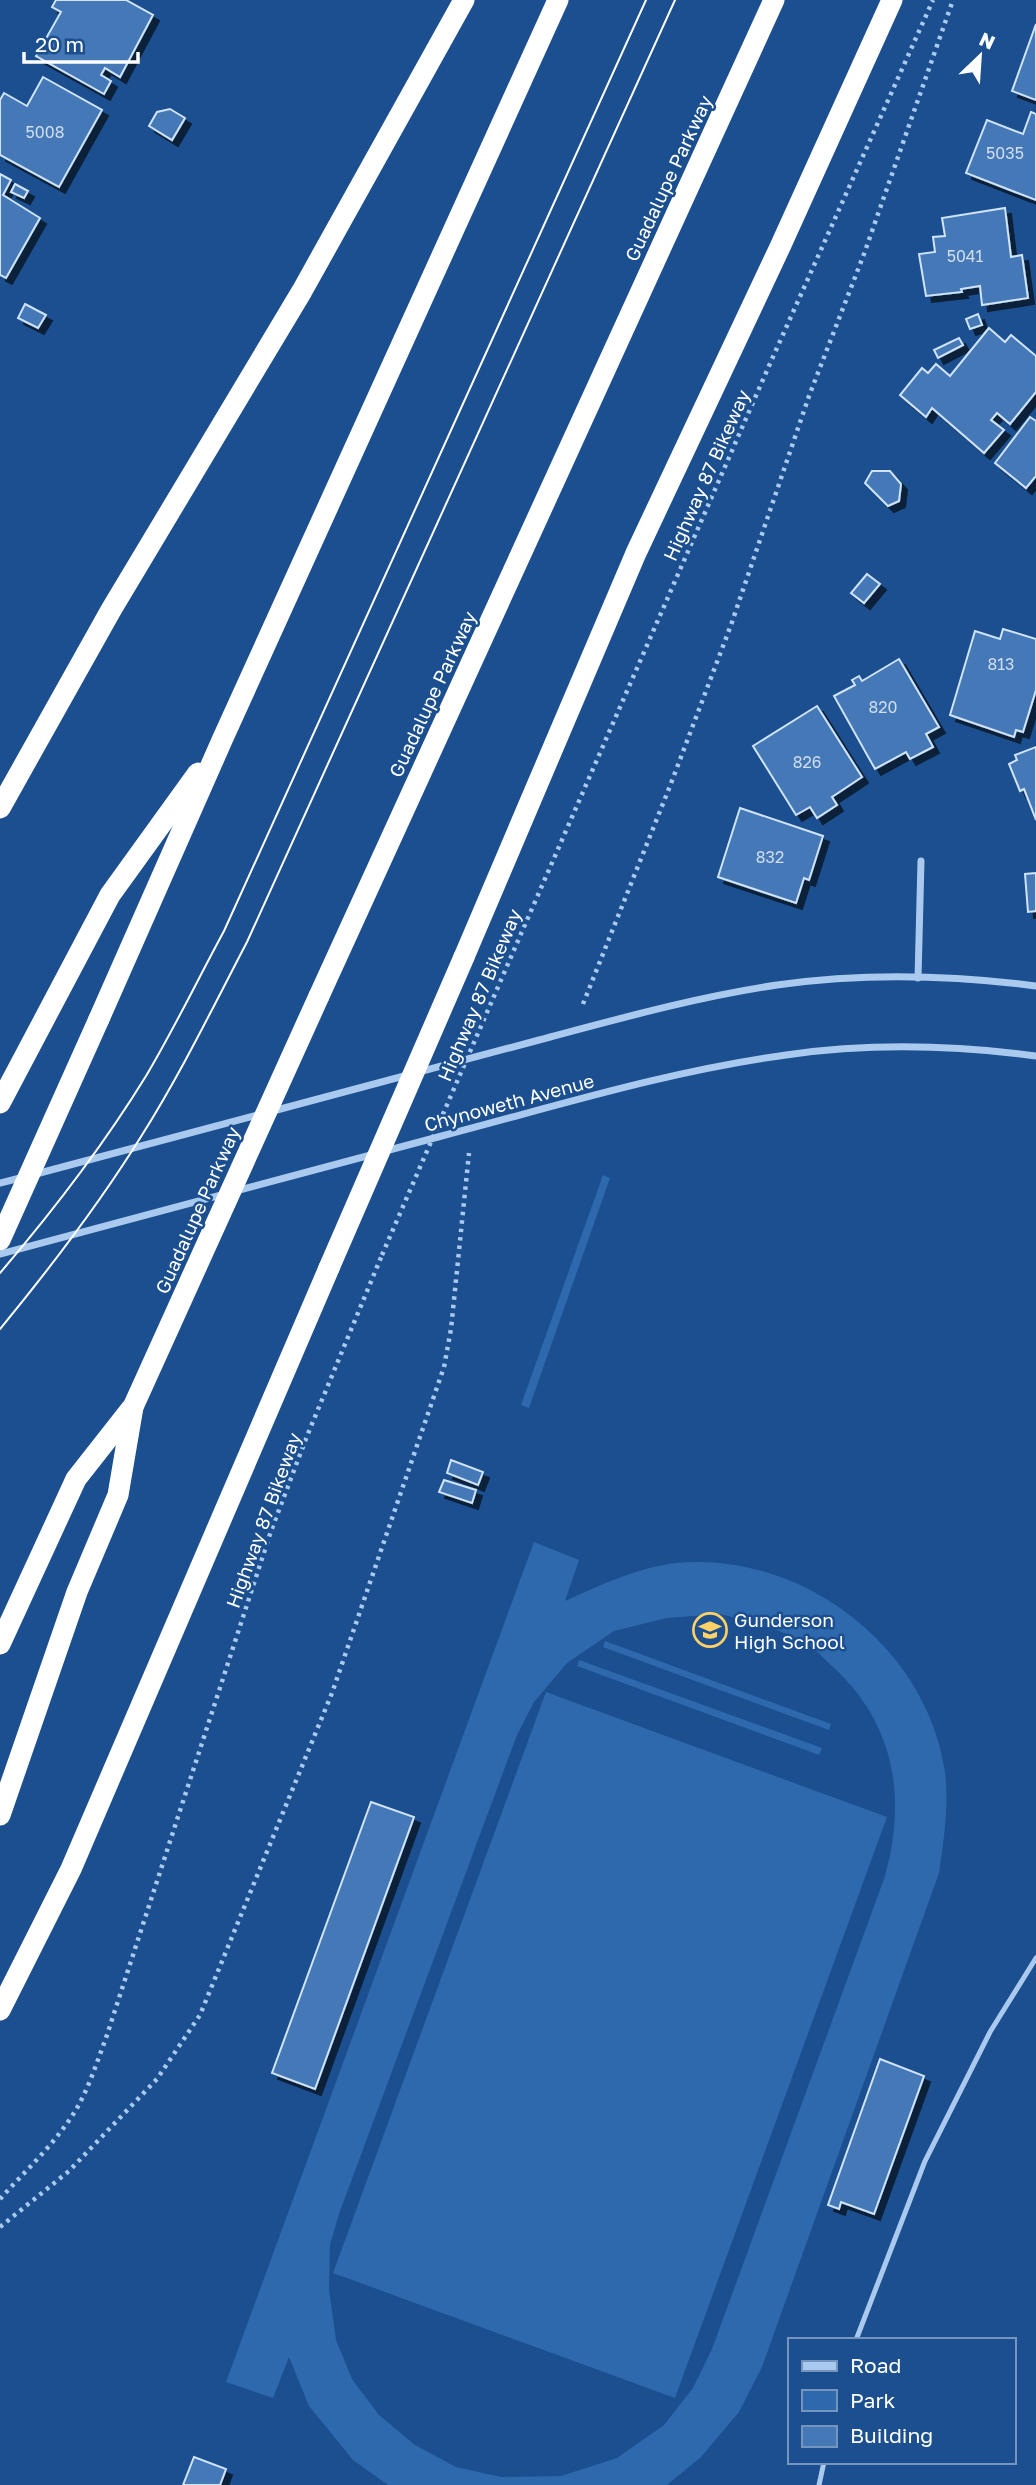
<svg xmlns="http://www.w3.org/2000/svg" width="1036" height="2485" font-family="'Golos Text',sans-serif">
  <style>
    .green { fill: #2e69ad; fill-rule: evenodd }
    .building { fill: #4478b7; stroke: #cfe3fa; stroke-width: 2; filter: url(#shadow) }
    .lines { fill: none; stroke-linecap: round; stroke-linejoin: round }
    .path { stroke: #a9c9ee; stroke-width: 4.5; stroke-dasharray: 3.5 5; stroke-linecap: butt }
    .service { stroke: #a9c9ee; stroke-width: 5 }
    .minor { stroke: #a9c9ee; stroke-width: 7 }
    .motorway { stroke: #fff; stroke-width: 21 }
    .tram { stroke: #fff; stroke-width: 2 }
    .path-bridge { stroke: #a9c9ee; stroke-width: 4.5; stroke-dasharray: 3.5 5; stroke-linecap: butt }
    .motorway-bridge { stroke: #fff; stroke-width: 21 }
    .labels { text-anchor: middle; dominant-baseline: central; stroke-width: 5; stroke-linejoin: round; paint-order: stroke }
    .number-label { font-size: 16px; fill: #d0dded }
    .street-label { font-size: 19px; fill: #fff; stroke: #1b4f8f }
    .poi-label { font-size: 19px; fill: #fff; stroke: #1b4f8f; text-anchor: start }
  </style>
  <defs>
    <filter id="shadow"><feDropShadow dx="6" dy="6" stdDeviation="0" flood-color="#0009"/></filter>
  </defs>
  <rect width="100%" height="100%" fill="#1b4f8f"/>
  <g class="green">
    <path d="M603,1175L610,1178L529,1408L521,1405Z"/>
    <path d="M534,1542L579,1560L565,1601C601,1585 636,1568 676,1563C801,1551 927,1646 945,1772C949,1805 944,1839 939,1873L762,2367L739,2412L701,2457L667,2485H388L353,2460L309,2406L289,2357L273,2398L226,2382ZM719,1614C751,1621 782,1629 810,1646C819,1652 826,1661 834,1668C896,1725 907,1801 884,1879L712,2349L693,2388L664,2425L617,2458L561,2476L501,2477L456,2467L415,2445L379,2415L352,2379L336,2340L329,2289L330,2245L339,2214L517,1735L534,1702L567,1663L614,1631L667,1618Z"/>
    <path d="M605,1641L831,1724L829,1730L603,1647Z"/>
    <path d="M579,1660L822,1748L819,1755L577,1666Z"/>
    <path d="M546,1692L887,1817L675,2398L333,2273Z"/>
  </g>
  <g class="building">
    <path d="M56,0H126L153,15L120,77L105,68L101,75L111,81L104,94L36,56L61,12L52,7Z"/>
    <path d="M1036,24V100L1012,91Z"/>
    <path d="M43,77L102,110L59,187L0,155V100L4,93L27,106Z"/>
    <path d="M170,109L185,118L172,140L149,126L157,112Z"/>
    <path d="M1031,112L1036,114V200L966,173L987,120L1023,134Z"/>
    <path d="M0,174L11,180L3,195L40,218L6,278L0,275Z"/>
    <path d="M15,184L28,191L24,198L11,192Z"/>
    <path d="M1005,208L1011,257L1022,255L1028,298L982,305L980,286L961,289L962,292L926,296L919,254L935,252L933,237L945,236L942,218Z"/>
    <path d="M25,304L46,315L38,328L18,318Z"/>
    <path d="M978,314L982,325L970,329L966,319Z"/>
    <path d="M989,328L1005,342L1011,335L1036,356V392L1010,424L997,413L991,420L1004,430L984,453L932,408L926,417L900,395L922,368L928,373L936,364L950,376Z"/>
    <path d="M959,338L963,345L938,358L934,350Z"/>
    <path d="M1030,417L1036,421V476L1026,488L995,463Z"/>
    <path d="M872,471H890L901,484L899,501L888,506L865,483Z"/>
    <path d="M867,574L880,584L864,603L851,593Z"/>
    <path d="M1003,629L1036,639V690L1023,732L1016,730L1014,737L950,715L975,631L1000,639Z"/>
    <path d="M899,659L939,727L926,734L933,747L910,759L906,752L875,769L834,696L855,685L852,680L859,676L862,681Z"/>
    <path d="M817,706L862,777L832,797L837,805L817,818L810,807L796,815L753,746Z"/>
    <path d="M1036,747V820L1024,789L1020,791L1009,764L1017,760L1015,755Z"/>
    <path d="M740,808L823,836L809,880L804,878L796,903L718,877Z"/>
    <path d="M1036,873V911L1028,912L1025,874Z"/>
    <path d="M451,1460L483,1472L478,1485L447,1473Z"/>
    <path d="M444,1480L476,1490L472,1503L439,1492Z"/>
    <path d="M371,1802L414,1817L315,2089L272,2073Z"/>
    <path d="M880,2059L924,2076L874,2214L841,2202L839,2209L828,2205Z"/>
    <path d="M194,2457L226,2469L220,2485H183Z"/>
  </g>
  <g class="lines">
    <g class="path">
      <path d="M517,943L772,359L933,0"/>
      <path d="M583,1004L670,786L731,625L809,396L864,254L953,0"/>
      <path d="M0,2199C26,2170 57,2142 77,2108C89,2087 97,2062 106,2038L271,1531L307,1436L382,1255"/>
      <path d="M0,2227L69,2171L157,2079L200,2015L332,1693L444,1367L451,1329L469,1153"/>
    </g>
    <g class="service">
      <path d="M856,2340L925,2161L990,2032L1036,1958"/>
      <path d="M819,2485L824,2462"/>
    </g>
    <g class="minor">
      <path d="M918,978L921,861"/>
      <path d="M273,1111C361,1087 450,1064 539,1040C618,1019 696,997 777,985C862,973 951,975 1036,986"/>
      <path d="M36,1174L261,1114"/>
      <path d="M0,1183L24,1177"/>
      <path d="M0,1254C146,1215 292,1176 438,1137C553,1107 668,1071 786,1055C869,1043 953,1045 1036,1056"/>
    </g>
    <g class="motorway">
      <path d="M0,808L111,610L302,291L464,0"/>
      <path d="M464,957L636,553L780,247L892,0"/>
      <path d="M319,996L774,0"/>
      <path d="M99,1019L223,738L558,0"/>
      <path d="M0,1103L110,895L198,773"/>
      <path d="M0,1644L76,1479L131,1409"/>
      <path d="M0,1815L77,1592L118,1495L133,1407"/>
      <path d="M0,2010L71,1869L329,1268"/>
    </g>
    <g class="tram">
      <path d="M0,1273C53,1211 103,1146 146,1076C174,1029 198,979 224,931L646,0"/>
      <path d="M0,1329C51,1267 100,1203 142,1135C181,1073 213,1007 247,942L675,0"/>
    </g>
    <path class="path-bridge" d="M382,1255L517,943"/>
    <g class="motorway-bridge">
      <path d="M0,1240L99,1019"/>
      <path d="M329,1268L464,957"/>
      <path d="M133,1407L319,996"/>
    </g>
  </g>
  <defs>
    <g id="school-ring" transform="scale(1.75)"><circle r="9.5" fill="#1b4f8f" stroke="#ffd166" stroke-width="1.5"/><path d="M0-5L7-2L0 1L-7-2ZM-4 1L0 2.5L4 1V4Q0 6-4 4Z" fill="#ffd166"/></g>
  </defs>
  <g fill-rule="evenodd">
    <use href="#school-ring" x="710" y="1630"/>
  </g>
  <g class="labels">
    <g class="number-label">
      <text x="45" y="132">5008</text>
      <text x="1005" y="153">5035</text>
      <text x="965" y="256">5041</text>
      <text x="1001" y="664">813</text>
      <text x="883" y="707">820</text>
      <text x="807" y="762">826</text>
      <text x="770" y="857">832</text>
    </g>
    <g class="street-label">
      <text transform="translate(668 178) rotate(-65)">Guadalupe Parkway</text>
      <text transform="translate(706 475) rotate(-66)">Highway 87 Bikeway</text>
      <text transform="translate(432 694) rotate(-65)">Guadalupe Parkway</text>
      <text transform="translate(479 995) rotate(-67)">Highway 87 Bikeway</text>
      <text transform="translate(509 1102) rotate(-15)">Chynoweth Avenue</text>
      <text transform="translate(197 1210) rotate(-66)">Guadalupe Parkway</text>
      <text transform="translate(263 1520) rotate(-70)">Highway 87 Bikeway</text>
    </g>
    <g class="poi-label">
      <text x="734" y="1619">Gunderson<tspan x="734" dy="22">High School</tspan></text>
    </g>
  </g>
  <rect x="788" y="2338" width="228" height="126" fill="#1b4f8f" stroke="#7695bc" stroke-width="2"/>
  <rect x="802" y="2361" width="35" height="10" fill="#a9c9ee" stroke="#7695bc" stroke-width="2"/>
  <text x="850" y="2373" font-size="21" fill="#ffffff">Road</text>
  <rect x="802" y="2390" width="35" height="21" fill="#2e69ad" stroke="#7695bc" stroke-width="2"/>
  <text x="850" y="2408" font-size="21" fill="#ffffff">Park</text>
  <rect x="802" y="2426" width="35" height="21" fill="#4478b7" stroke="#7695bc" stroke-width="2"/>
  <text x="850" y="2443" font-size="21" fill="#ffffff">Building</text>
  <g transform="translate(980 56) rotate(25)" stroke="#1b4f8f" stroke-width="5" paint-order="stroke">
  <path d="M0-5L12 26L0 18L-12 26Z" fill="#ffffff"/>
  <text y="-10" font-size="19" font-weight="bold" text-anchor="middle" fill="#ffffff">N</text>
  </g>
  <path d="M24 52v10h114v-10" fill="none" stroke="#ffffff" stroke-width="3.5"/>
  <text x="35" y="52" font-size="21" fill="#ffffff" stroke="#1b4f8f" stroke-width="5" paint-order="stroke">20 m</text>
</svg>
